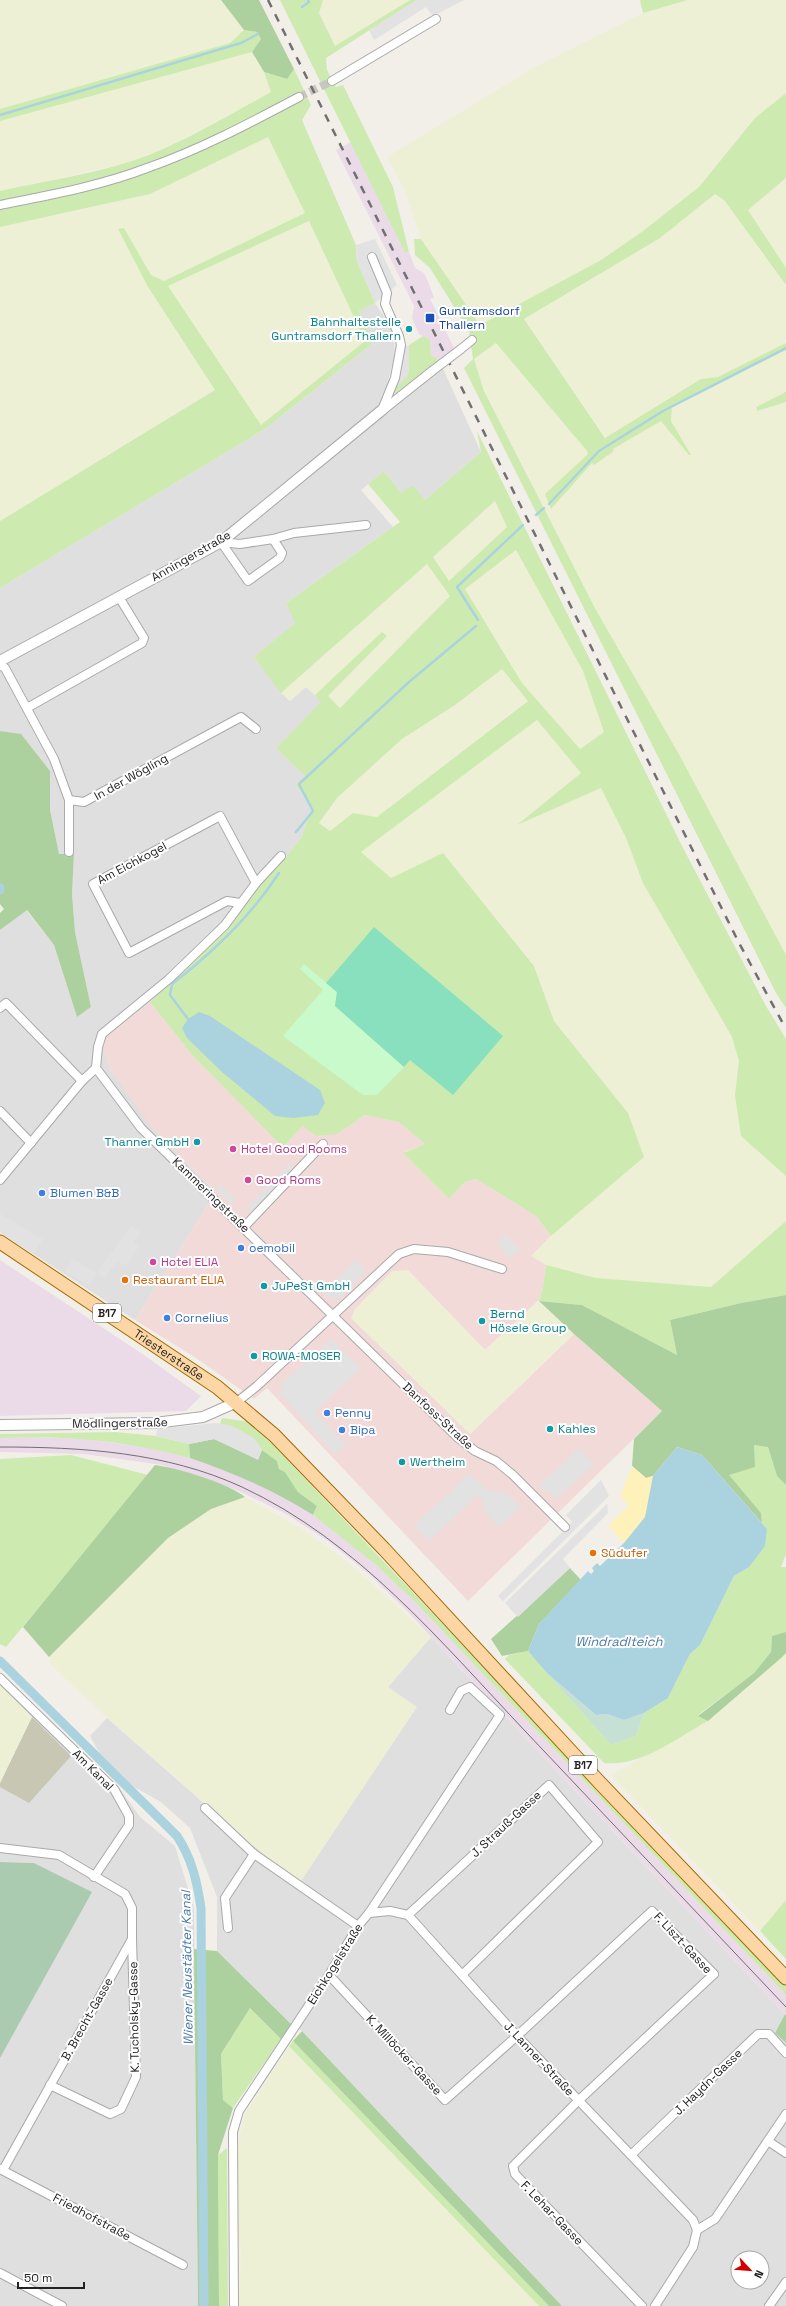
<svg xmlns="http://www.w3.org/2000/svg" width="786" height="2306" font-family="'Space Grotesk',sans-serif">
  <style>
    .residential { fill: #e0dfdf; fill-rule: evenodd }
    .commercial { fill: #f2dad9 }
    .industrial { fill: #ebdbe8 }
    .construction { fill: #c7c7b4 }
    .farmland { fill: #eef0d5 }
    .grass { fill: #cdebb0; fill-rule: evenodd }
    .forest { fill: #add19e }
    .wetland { fill: #c6e0d4 }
    .sand { fill: #fff1ba }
    .cemetery { fill: #aacbaf }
    .park { fill: #c8facc }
    .pitch { fill: #88e0be }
    .parking { fill: #e2e2e2 }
    .water { fill: #aad3df }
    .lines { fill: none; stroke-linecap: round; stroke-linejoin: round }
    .stream { stroke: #aad3df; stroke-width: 2.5 }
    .canal { stroke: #aad3df; stroke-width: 9 }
    .minor-tunnel { stroke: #c8c6c1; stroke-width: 8; stroke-dasharray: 8 4; stroke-linecap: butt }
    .minor-casing { stroke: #a9a9a9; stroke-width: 10 }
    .tertiary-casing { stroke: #a9a9a9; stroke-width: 12 }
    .primary-casing { stroke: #a06b00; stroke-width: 15 }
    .minor { stroke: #fff; stroke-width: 8 }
    .tertiary { stroke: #fff; stroke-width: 10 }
    .primary { stroke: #fcd6a4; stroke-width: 13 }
    .tram { stroke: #707070; stroke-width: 1 }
    .rail { stroke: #707070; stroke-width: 2.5; stroke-dasharray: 8 8; stroke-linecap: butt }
    .minor-bridge-casing { stroke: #a9a9a9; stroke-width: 10; stroke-linecap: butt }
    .minor-bridge { stroke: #fff; stroke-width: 8 }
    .transit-dot { fill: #1a4fb4; stroke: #fff; stroke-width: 1.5 }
    .culture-dot { fill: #0f9aa8; stroke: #fff; stroke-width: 1.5 }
    .hotel-dot { fill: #d1479c; stroke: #fff; stroke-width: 1.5 }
    .shop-dot { fill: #3f7fe0; stroke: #fff; stroke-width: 1.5 }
    .food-dot { fill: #e8710a; stroke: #fff; stroke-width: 1.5 }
    .labels { text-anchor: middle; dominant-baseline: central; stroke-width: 4; stroke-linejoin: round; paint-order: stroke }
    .shield { fill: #fff; stroke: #646464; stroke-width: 1 }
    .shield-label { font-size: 11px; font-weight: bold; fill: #222 }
    .transit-label { font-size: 12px; fill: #164399; stroke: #fff; text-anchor: start }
    .culture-label { font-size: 12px; fill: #0d838f; stroke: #fff; text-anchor: start }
    .street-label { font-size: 12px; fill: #222; stroke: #fff }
    .hotel-label { font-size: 12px; fill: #b23c85; stroke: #fff; text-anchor: start }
    .shop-label { font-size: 12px; fill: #366cbe; stroke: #fff; text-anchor: start }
    .food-label { font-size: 12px; fill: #c56008; stroke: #fff; text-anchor: start }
    .water-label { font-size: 13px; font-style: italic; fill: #4a7aab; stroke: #fff }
  </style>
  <rect width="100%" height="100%" fill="#f2efe9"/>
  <g class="residential">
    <path d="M375,303L390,325L394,340L395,355L387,385L391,396L439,360L481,452L425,500L401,493L384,471L361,490L393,527L286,603L296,623L254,657L289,701L306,687L322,702L276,748L306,776L296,785L312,809L301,838L289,853L272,870L243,905L233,921L150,1002L110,1034L153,1129L216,1192L135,1320L0,1232V930L26,910L54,945L77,1017L91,1007L75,932L72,894L74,854L59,855L50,810V771L0,731V588L265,429L373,343L359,311Z"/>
    <path d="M431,1637L785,2014L775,2033L786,2043V2306H562L302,2031L291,2024L217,1951V1897L190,1828L161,1802L127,1783L101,1756L90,1736L107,1718L247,1841L301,1881L416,1707L388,1687ZM738,2258H762V2282H738Z"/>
    <path d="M0,1672L120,1789L140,1817L175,1846L194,1908L198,2306H0V2058L91,1892L34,1863L0,1862Z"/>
  </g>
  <path class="commercial" d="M150,1002L192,1055L284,1146L303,1126L337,1134L365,1115L400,1122L425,1144L404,1152L449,1199L465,1182L476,1179L536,1216L551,1236L532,1256L546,1265L543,1287L539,1300L485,1350L407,1270L470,1434L574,1334L662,1411L468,1601L267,1388L254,1399L196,1358L135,1320L216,1192L153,1129L109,1068L102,1047L110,1034Z"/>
  <g class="industrial">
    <path d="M351,142L405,253L409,252L415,268L424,273L429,284L434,298L430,299L454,348L439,360L431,355L430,340L419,334L412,318L414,306L336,150Z"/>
    <path d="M0,1260L141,1353L201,1396L186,1411L0,1416Z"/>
    <path d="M31,1437L85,1439L130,1445L163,1450L190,1458L242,1476L292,1501L339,1533L375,1564L415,1602L786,1995V2015L406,1610L369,1574L328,1541L286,1514L237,1490L162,1465L84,1454L0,1452V1438Z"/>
  </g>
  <path class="construction" d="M32,1717L71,1756L29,1803L0,1787V1783Z"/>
  <g class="farmland">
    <path d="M0,0H221L244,30L246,46L252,52L264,72L271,92L211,125L149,155L123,164L0,191Z"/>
    <path d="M323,0H410L335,47L319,13Z"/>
    <path d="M688,0H786V93L755,118L699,187L643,232L601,260L480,325L421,239L404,189L387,157L533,68L643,13Z"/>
    <path d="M268,136L305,213L164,281L151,275L124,228L118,229L148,287L215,390L0,521V227L150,194Z"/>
    <path d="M786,178V268L748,210Z"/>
    <path d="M715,194L724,200L786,285V392L756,407L757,411L786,402V955L680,756L596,610L484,391L474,359L496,343L587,451L593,464L598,462L614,450L524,319L624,259Z"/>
    <path d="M309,221L365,341L261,425L168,286Z"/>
    <path d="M495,501L507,527L449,582L433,557Z"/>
    <path d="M516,550L583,671L604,732L580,749L522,683L465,589Z"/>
    <path d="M427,564L450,596L340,708L328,696L387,636L382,632L315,695L306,687L290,701L281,693Z"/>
    <path d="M502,668L528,700L377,817L353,813L330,831L319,823L337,798L402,739L455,705Z"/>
    <path d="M537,720L581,773L519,823L601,788L626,838L643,883L732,1037L739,1061L735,1095L741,1135L786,1176V1221L711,1287L596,1278L546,1265L531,1256L551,1236L628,1113L554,1021L534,966L443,853L391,878L361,852Z"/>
    <path d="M408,1270L485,1350L539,1301L574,1334L470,1434L351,1318L355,1309L392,1271Z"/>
    <path d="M245,1497L302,1529L349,1563L431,1637L388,1687L417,1707L301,1881L247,1841L100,1711L50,1664L49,1657L168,1538L211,1509Z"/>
    <path d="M786,1653V1900L760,1931L611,1775L708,1721Z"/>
    <path d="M0,1685L32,1717L0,1783Z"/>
    <path d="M289,2046L539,2306H239L241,2248L238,2240V2144L245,2114Z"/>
  </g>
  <g class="grass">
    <path d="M280,0H323L319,13L335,46L410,0H417L326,58L327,70L336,87L343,85L393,187L409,252L405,253Z"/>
    <path d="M640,0H688L643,13Z"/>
    <path d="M244,30L257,32L261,39L252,52L0,121V109L230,43Z"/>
    <path d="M294,69L311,105L302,120L356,245L357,261L375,303L359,311L373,343L265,429L0,588V521L215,390L148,287L118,229L124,228L151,275L164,281L305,213L268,137L150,194L0,227V191C49,180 102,173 149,155C191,138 231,114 271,92L264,72L286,79ZM309,221L365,341L261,425L168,286Z"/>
    <path d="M786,93V178L748,210L786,268V285L724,200L715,194L660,238L524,319L605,438L701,379L718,377L786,343V350L672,407L671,421L691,455H689L661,421L613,449L614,451L594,465L592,463L551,509L545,494L588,454L587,451L496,343L474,359L484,391L596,610L680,756L786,955V1008L776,993L464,368L473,359L469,331L430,268L415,255L414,239H421L480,325L601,260L643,231L699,187L755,118Z"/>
    <path d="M423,336L430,340L431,355L439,360L391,396L395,388L409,371V345Z"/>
    <path d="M786,392V402L757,411L756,407Z"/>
    <path d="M477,431L682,846L766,1006L786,1039V1176L741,1136L735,1095L739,1061L732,1037L643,883L626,838L601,788L517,825L581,773L537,720L361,852L391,878L443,853L534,966L554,1021L628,1113L644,1157L551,1236L536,1216L476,1179L465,1182L449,1199L403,1153L425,1144L399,1122L365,1115L337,1134L316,1136L303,1126L283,1147L192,1055L150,1002L233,921L243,905L272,870L289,853L301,838L312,809L296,785L305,776L276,748L321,702L315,695L382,632L387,636L328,696L340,708L450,596L427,564L281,693L254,657L295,623L286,603L400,522L368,484L384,471L401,493L413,485L425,500L481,452ZM495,501L507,527L449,581L433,557ZM516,550L583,671L604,732L580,749L522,683L465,589ZM502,669L528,701L377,817L353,813L330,831L319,823L337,798L402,739L455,705Z"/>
    <path d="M786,1221V1295L741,1303L670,1320L677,1355L582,1305L539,1301L543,1287L546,1265L596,1278L711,1287Z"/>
    <path d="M222,1418L250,1422L273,1445L786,1985V1995L415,1602L375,1564L313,1515L317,1506L298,1492L285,1472L279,1469L277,1461L262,1450L253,1438L220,1424Z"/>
    <path d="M116,1432L156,1436L189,1444L190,1458C128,1441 64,1435 0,1438V1434Z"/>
    <path d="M754,1445L768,1447L777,1476L786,1485V1554L781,1567H786V1632L772,1636L771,1652L754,1673L698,1715L708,1721C676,1738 642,1767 604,1763L505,1659L509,1655L528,1651L611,1745L636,1736L644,1713L668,1698L690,1654L700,1645L734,1576L749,1567L767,1529L762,1523L761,1513L728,1475Z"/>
    <path d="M71,1455L148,1475L6,1647L0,1644V1459Z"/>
    <path d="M786,1900V1959L760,1931Z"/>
    <path d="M250,2008L281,2039L233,2108L223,2100L221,2054Z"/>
    <path d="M293,2041L549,2306H539L289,2046Z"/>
    <path d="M227,2148L228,2306H219L218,2155Z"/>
  </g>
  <g class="forest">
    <path d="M221,0H259L294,69L287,79L264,72L252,52L261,39L257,32L244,30Z"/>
    <path d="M0,731L21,734L50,771V810L59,854H74L72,894L75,932L91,1007L77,1017L54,945L27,910L0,930V913L4,909L0,904Z"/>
    <path d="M786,1295V1485L777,1476L768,1447L754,1445L755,1467L729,1475L761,1513L762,1523L702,1455L677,1447L653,1476L646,1478L632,1466L634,1439L662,1411L574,1334L539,1301L582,1305L677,1355L670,1320L741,1303Z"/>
    <path d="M214,1439L258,1459L262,1450L277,1461L279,1469L285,1472L298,1492L317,1506L313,1515C274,1490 233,1473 190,1458L189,1444Z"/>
    <path d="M155,1465C178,1468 228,1483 245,1497L211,1509L168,1538L49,1657L23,1627Z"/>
    <path d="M570,1568L581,1580L539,1624L528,1651L502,1656L491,1639Z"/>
    <path d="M786,1632V1653L781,1658L708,1721L698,1716L754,1673L771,1652L772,1636Z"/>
    <path d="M194,1949L217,1951L291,2024L281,2039L250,2008L221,2054L223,2100L233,2108L218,2155L219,2306H198Z"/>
    <path d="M785,2014L786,2015V2043L775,2033Z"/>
    <path d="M302,2031L562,2306H549L293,2041Z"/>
  </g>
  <path class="wetland" d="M547,1673L596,1715L607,1714L624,1720L644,1713L636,1736L611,1745Z"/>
  <path class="sand" d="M632,1466L646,1478L653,1476L645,1517L624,1543L608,1526L629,1505L620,1497Z"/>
  <path class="cemetery" d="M0,1862L34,1863L92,1892L0,2058Z"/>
  <path class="park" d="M304,964L337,992L335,1006L404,1067L377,1095H363L283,1036L323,990L300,969Z"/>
  <path class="pitch" d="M374,927L503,1036L453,1095L410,1060L404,1067L335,1006L337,992L326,983Z"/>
  <g class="parking">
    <path d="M417,0H464L433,16L426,7L374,40L369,30Z"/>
    <path d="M375,239L397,285L375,303L357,261L356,245Z"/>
    <path d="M409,345V371L407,377L395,388L403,348Z"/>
    <path d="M289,1164L294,1169L252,1212L247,1207Z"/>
    <path d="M220,1184L236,1199L231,1204L215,1189Z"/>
    <path d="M0,1214L43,1239L33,1254L0,1232Z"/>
    <path d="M131,1225L140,1232L133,1242L139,1247L126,1266L117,1261L105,1278L97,1273Z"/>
    <path d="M505,1234L521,1250L509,1258L497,1243Z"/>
    <path d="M73,1259L96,1273L88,1286L65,1271Z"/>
    <path d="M355,1260L366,1270L340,1299L329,1298L324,1293Z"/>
    <path d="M331,1339L361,1368L315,1412L346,1445L335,1454L279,1393L283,1389L280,1385Z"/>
    <path d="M215,1423L230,1425L254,1438L262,1450L258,1460L214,1439L189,1444L156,1436L157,1429Z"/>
    <path d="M579,1448L594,1464L556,1499L547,1489L544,1491L539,1486Z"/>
    <path d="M469,1474L486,1489L506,1493L521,1507L500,1527L485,1512L482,1499L478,1495L429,1541L414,1525Z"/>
    <path d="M601,1480L609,1496L503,1601L498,1596L572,1522L566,1515Z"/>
    <path d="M607,1504L608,1513L563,1559L570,1568L518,1617L505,1603Z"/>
  </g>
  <g class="water">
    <path d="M199,1012L210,1016L320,1090L325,1103L318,1115L293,1118L275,1116L222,1072L187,1038L182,1028L188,1019Z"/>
    <path d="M677,1447L702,1455L767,1529L765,1546L749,1567L734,1576L700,1645L690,1654L668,1698L644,1713L624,1720L607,1714L596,1715L547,1673L528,1651L539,1624L588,1571L591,1574L594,1571L592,1568L597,1563L600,1566L624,1543L645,1517L653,1476Z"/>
  </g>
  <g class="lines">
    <g class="stream">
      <path d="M302,7L309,2L308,0"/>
      <path d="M0,115L241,43L258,34"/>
      <path d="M549,504L599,451L663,411L786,348"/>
      <path d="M536,515L544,508"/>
      <path d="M478,620L457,587L523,525"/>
      <path d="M296,832L313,811L299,784L409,682L476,626"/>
      <path d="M188,1019L170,995L172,984C212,953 251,916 279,873"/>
    </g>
    <g class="canal">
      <path d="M0,890V888"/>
      <path d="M0,1661L177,1836C192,1859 197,1881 201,1908L204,2306"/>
    </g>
    <path class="minor-tunnel" d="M299,97L332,81"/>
    <g class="minor-casing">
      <g id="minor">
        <path d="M332,81L436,19"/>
        <path d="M0,205C50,195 100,186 147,168C199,150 250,123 299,97"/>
        <path d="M372,257L387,293L385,304L399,336L401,345L395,378L382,410"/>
        <path d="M461,349L472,340"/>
        <path d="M383,410L432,371"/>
        <path d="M221,542L240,544L273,539L294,533L366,525"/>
        <path d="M221,542L248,581L280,558L282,553L273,539"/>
        <path d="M0,665L5,668L54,759L69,800V852"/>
        <path d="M27,708L142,643L144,638L119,597"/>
        <path d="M69,800L84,802L241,717L256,729"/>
        <path d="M281,856L256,883L225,925L169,979L102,1034L98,1047L96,1068L141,1128L456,1436L475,1451L496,1461L513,1475L565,1527"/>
        <path d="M240,903L227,901L129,953L93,884L220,816L256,883"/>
        <path d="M0,1008L6,1003L82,1081"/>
        <path d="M0,1111L31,1143"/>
        <path d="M0,1180L82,1081L96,1068"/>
        <path d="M244,1227L323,1144"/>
        <path d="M237,1402L257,1386L399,1254L414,1249L448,1252L502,1269"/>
        <path d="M0,1678L114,1789L129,1816V1825L94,1877"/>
        <path d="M205,1808L254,1854L358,1926"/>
        <path d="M0,1848L59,1855L125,1894L132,1908V1939L3,2170"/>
        <path d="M369,1913L390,1911L408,1915L517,2036L693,2220L697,2230"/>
        <path d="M408,1915L549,1785L598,1842L462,1975"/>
        <path d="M228,1928L225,1898L254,1854"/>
        <path d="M329,1975L445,2100L517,2036L652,1911L714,1974L578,2101L513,2166L515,2174L642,2306"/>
        <path d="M50,2085L110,2114L121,2109L136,2077L132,1940"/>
        <path d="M768,2141L786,2153"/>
        <path d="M631,2155L758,2034H769L786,2053"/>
        <path d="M0,2169L183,2265"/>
        <path d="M0,2273L62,2306"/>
        <path d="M234,2306L233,2132L239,2111L329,1975L358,1926L369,1913L500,1715L470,1687L461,1691L450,1710"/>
        <path d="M655,2306L693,2247L697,2230L715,2219L786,2114"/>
        <path d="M769,2306L786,2282"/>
      </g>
    </g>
    <g class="tertiary-casing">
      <g id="tertiary">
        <path d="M0,661L221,542L382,410"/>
        <path d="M0,1425L155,1423L203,1417L237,1402"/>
      </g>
    </g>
    <g class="primary-casing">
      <g id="primary">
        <path id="s1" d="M0,1242L217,1387L274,1435L384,1549L600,1783L786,1978"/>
      </g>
    </g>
    <use href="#minor" class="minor"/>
    <use href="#tertiary" class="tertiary"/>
    <use href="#primary" class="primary"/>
    <path class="tram" d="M0,1447C82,1447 166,1452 242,1487C358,1541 440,1641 526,1732C613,1824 699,1915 786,2007"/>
    <path class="rail" d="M268,0L739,943L786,1029"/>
    <g class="minor-bridge-casing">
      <path id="minor-bridge" d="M432,371L461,349"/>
    </g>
    <use href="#minor-bridge" class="minor-bridge"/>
  </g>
  <rect class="transit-dot" x="425" y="313" width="10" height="10" rx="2"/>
  <g class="culture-dot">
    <circle cx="409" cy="329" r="4"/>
    <circle cx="197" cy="1142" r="4"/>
    <circle cx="264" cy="1286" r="4"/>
    <circle cx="482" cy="1321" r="4"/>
    <circle cx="254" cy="1356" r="4"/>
    <circle cx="550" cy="1429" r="4"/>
    <circle cx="402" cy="1462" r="4"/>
  </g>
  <g class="hotel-dot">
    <circle cx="233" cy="1149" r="4"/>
    <circle cx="248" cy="1180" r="4"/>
    <circle cx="153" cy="1262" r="4"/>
  </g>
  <g class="shop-dot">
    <circle cx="42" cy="1193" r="4"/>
    <circle cx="241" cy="1248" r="4"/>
    <circle cx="167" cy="1318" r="4"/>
    <circle cx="327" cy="1413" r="4"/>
    <circle cx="342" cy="1430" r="4"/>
  </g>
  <g class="food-dot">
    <circle cx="125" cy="1280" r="4"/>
    <circle cx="593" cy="1553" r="4"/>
  </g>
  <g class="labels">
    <g class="shield">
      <rect x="93" y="1304" width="28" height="18" rx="3"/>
      <rect x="569" y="1756" width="28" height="18" rx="3"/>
    </g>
    <g class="shield-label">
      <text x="107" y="1313">B17</text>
      <text x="583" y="1765">B17</text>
    </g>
    <g class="transit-label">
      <text x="439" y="311">Guntramsdorf<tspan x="439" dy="14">Thallern</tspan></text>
    </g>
    <g class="culture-label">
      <text x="401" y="322" text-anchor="end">Bahnhaltestelle<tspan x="401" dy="14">Guntramsdorf Thallern</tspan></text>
      <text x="189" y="1142" text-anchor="end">Thanner GmbH</text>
      <text x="272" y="1286">JuPeSt GmbH</text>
      <text x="490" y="1314">Bernd<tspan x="490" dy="14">Hösele Group</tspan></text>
      <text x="262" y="1356">ROWA-MOSER</text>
      <text x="558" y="1429">Kahles</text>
      <text x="410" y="1462">Wertheim</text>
    </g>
    <g class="street-label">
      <text transform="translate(191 556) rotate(-30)">Anningerstraße</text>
      <text transform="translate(131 777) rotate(-29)">In der Wögling</text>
      <text transform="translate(132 863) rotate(-28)">Am Eichkogel</text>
      <text transform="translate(211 1195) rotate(44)">Kammeringstraße</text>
      <text stroke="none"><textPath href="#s1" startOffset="203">Triesterstraße</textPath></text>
      <text transform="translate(438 1416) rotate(43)">Danfoss-Straße</text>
      <text transform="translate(120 1423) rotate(-1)">Mödlingerstraße</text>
      <text transform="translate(93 1770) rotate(45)">Am Kanal</text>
      <text transform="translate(506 1824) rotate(-43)">J. Strauß-Gasse</text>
      <text transform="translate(683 1943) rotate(47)">F. Liszt-Gasse</text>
      <text transform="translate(335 1964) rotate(-58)">Eichkogelstraße</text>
      <text transform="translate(134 2017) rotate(-91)">K. Tucholsky-Gasse</text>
      <text transform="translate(87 2019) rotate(-61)">B. Brecht-Gasse</text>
      <text transform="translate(404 2055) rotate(47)">K. Millöcker-Gasse</text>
      <text transform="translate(539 2059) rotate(47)">J. Lanner-Straße</text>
      <text transform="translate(708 2082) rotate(-44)">J. Haydn-Gasse</text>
      <text transform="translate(552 2213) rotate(46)">F. Lehar-Gasse</text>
      <text transform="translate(92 2217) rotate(28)">Friedhofstraße</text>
    </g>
    <g class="hotel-label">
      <text x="241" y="1149">Hotel Good Rooms</text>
      <text x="256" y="1180">Good Roms</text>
      <text x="161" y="1262">Hotel ELIA</text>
    </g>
    <g class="shop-label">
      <text x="50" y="1193">Blumen B&amp;B</text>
      <text x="249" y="1248">oemobil</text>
      <text x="175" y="1318">Cornelius</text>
      <text x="335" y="1413">Penny</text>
      <text x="350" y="1430">Bipa</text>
    </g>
    <g class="food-label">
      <text x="133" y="1280">Restaurant ELIA</text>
      <text x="601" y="1553">Südufer</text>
    </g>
    <g class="water-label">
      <text x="619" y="1641">Windradlteich</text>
      <text transform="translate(187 1968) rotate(-91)">Wiener Neustädter Kanal</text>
    </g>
  </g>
  <g transform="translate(750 2270) rotate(116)"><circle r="19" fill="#ffffff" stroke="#a7a7a7"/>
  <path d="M0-3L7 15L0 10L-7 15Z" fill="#d40000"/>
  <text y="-6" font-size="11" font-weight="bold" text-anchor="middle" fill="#222222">N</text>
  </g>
  <path d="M18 2282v6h66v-6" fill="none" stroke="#222222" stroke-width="2"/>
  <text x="24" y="2282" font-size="12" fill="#222222" stroke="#ffffff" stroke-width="3" paint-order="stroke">50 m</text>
</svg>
